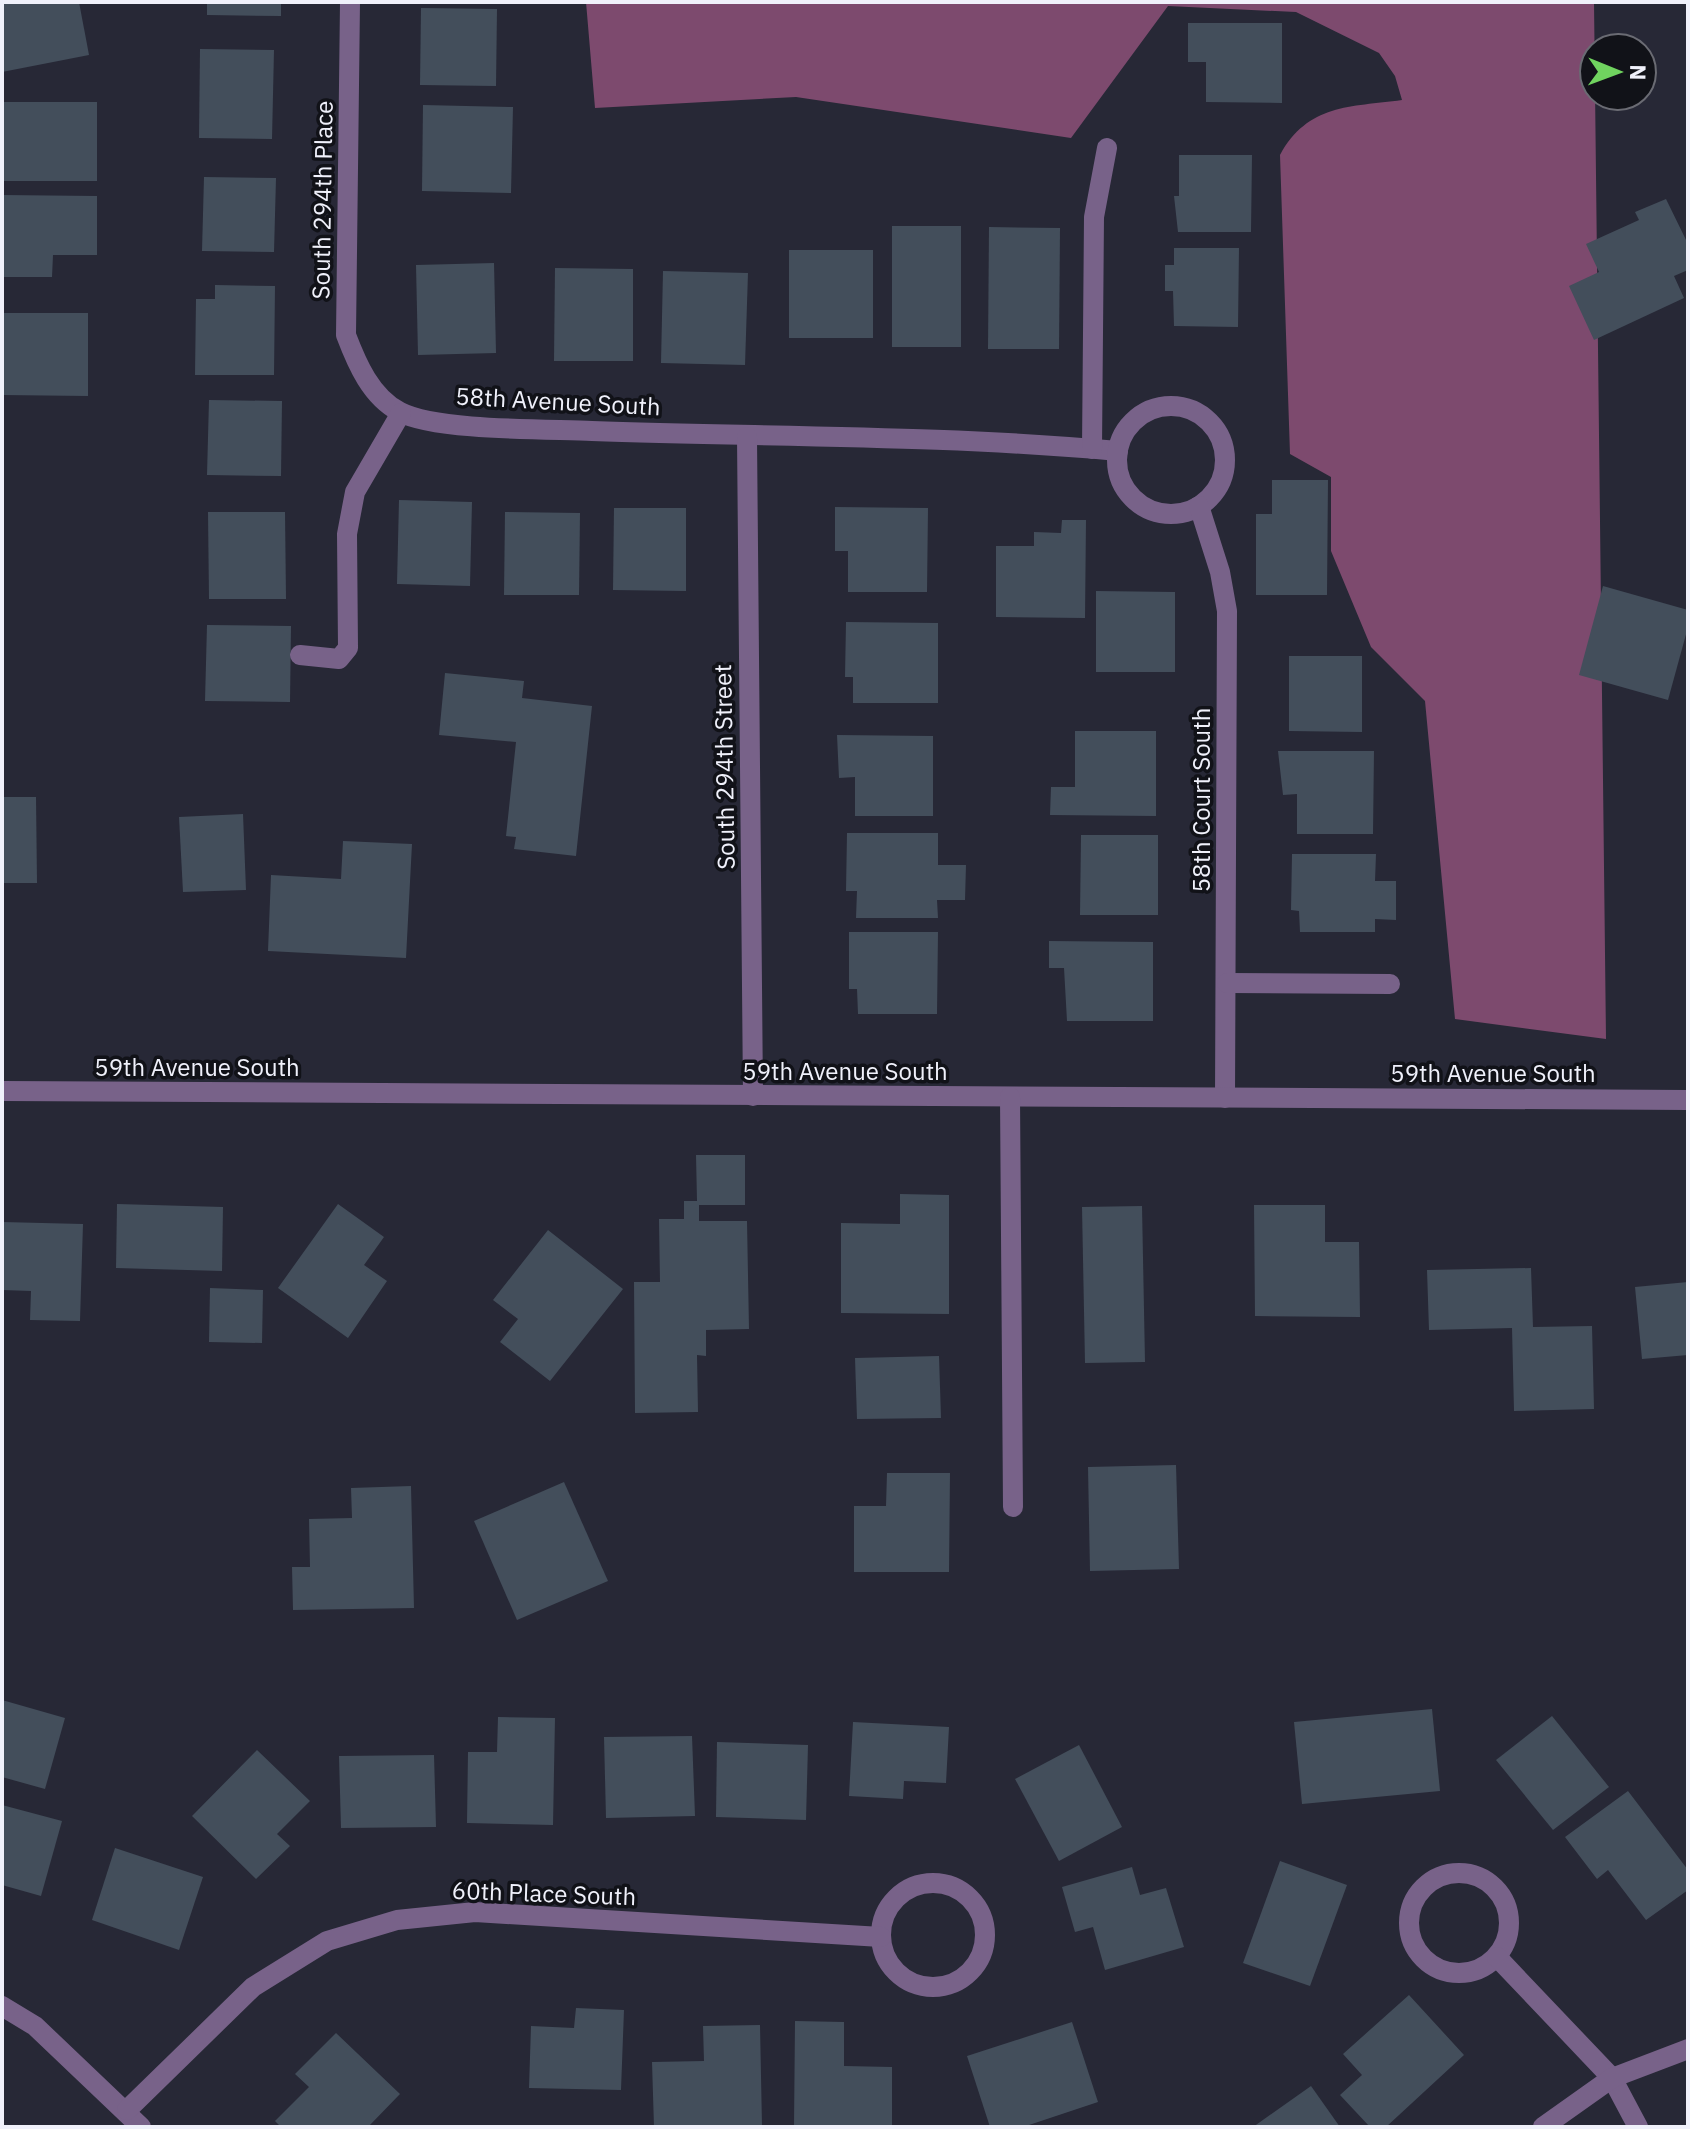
<svg xmlns="http://www.w3.org/2000/svg" width="1690" height="2129" font-family="'IBM Plex Sans',sans-serif">
  <style>
    .forest { fill: #7d4a6e }
    .building { fill: #434e5b }
    .lines { fill: none; stroke-linecap: round; stroke-linejoin: round }
    .minor { stroke: #786289; stroke-width: 20 }
    .labels { text-anchor: middle; dominant-baseline: central; stroke-width: 7; stroke-linejoin: round; paint-order: stroke }
    .street-label { font-size: 24px; fill: #f0f1fb; stroke: #111218 }
  </style>
  <rect width="100%" height="100%" fill="#272836"/>
  <path class="forest" d="M586,2H1594L1606,1039L1455,1019L1425,701L1371,647L1331,551V477L1290,454L1280,155C1308,104 1350,107 1402,100L1395,76L1379,53L1296,12L1168,6L1071,138L796,97L595,108Z"/>
  <g class="building">
    <path d="M79,2L89,55L2,72V3Z"/>
    <path d="M207,2H281V16L207,15Z"/>
    <path d="M421,8L497,9L496,86L420,85Z"/>
    <path d="M1188,23H1282V103L1206,102V62H1188Z"/>
    <path d="M200,49L274,50L272,139L199,138Z"/>
    <rect x="2" y="102" width="95" height="79"/>
    <path d="M423,105L513,107L511,193L422,191Z"/>
    <path d="M1179,155H1252L1251,232H1178L1174,196H1179Z"/>
    <path d="M204,177L276,178L274,252L202,251Z"/>
    <path d="M2,195L97,196V255H53L52,277H2Z"/>
    <path d="M1666,199L1688,244V270L1674,276L1684,298L1594,340L1569,286L1599,272L1586,244L1639,220L1635,212Z"/>
    <rect x="892" y="226" width="69" height="121"/>
    <path d="M989,227L1060,228L1059,349H988Z"/>
    <path d="M1174,248H1239L1238,327L1174,326L1173,291H1165V265H1174Z"/>
    <rect x="789" y="250" width="84" height="88"/>
    <path d="M494,263L496,353L418,355L416,265Z"/>
    <path d="M555,268L633,269V361H554Z"/>
    <path d="M663,271L748,273L745,365L661,363Z"/>
    <path d="M215,285L275,286L274,375H195L196,299H215Z"/>
    <path d="M2,313H88V396L2,395Z"/>
    <path d="M209,400L282,401L281,476L207,475Z"/>
    <path d="M1272,480H1328L1327,595H1256V514H1272Z"/>
    <path d="M399,500L472,502L470,586L397,584Z"/>
    <path d="M835,507L928,508L927,592H848V551H835Z"/>
    <path d="M614,508H686V591L613,590Z"/>
    <path d="M208,512H285L286,599H209Z"/>
    <path d="M505,512L580,513L579,595H504Z"/>
    <path d="M1062,520H1086L1085,618L996,617V546H1034V532L1061,533Z"/>
    <path d="M1603,586L1688,610V627L1668,700L1579,675Z"/>
    <path d="M1096,591L1175,592V672H1096Z"/>
    <path d="M846,622L938,623V703H853V677H845Z"/>
    <path d="M207,625L291,626L290,702L205,701Z"/>
    <path d="M1289,656H1362V732L1289,731Z"/>
    <path d="M445,673L524,681L522,698L592,706L576,856L514,849L516,837L506,836L516,742L439,735Z"/>
    <path d="M1075,731H1156V816L1050,815L1051,787H1075Z"/>
    <path d="M837,735L933,736V816H855V777L839,778Z"/>
    <path d="M1278,751H1374L1373,834H1297V794L1283,795Z"/>
    <path d="M2,797H36L37,883H2Z"/>
    <path d="M243,814L246,890L183,892L179,817Z"/>
    <path d="M847,833H938V865H966L965,900H937L938,918H856L857,891H846Z"/>
    <path d="M1081,835H1158V915H1080Z"/>
    <path d="M343,841L412,844L406,958L268,951L271,875L341,879Z"/>
    <path d="M1292,854H1376L1375,881H1396V920L1375,919V932H1300L1299,911L1291,910Z"/>
    <path d="M849,932H938L937,1014H858L857,989H849Z"/>
    <path d="M1049,941L1153,942V1021H1067L1064,968H1049Z"/>
    <path d="M696,1155H745V1205H699V1221H747L749,1329L706,1330V1356L697,1355L698,1412L635,1413L634,1282H660L659,1219H684V1201H697Z"/>
    <path d="M900,1194L949,1195V1314L841,1313V1223L900,1224Z"/>
    <path d="M117,1204L223,1207L222,1271L116,1268Z"/>
    <path d="M338,1204L384,1237L364,1265L387,1281L348,1338L278,1288Z"/>
    <path d="M1254,1205H1325V1242H1359L1360,1317L1255,1316Z"/>
    <path d="M1142,1206L1145,1362L1085,1363L1082,1207Z"/>
    <path d="M2,1222L83,1224L80,1321L30,1320L31,1291L2,1290Z"/>
    <path d="M548,1230L623,1289L550,1381L500,1342L518,1319L493,1300Z"/>
    <path d="M1531,1268L1533,1327L1592,1326L1594,1409L1514,1411L1512,1328L1429,1330L1427,1270Z"/>
    <path d="M1688,1282V1355L1642,1359L1635,1287Z"/>
    <path d="M210,1288L263,1290L262,1343L209,1342Z"/>
    <path d="M939,1356L941,1418L857,1419L855,1358Z"/>
    <path d="M1176,1465L1179,1569L1090,1571L1088,1467Z"/>
    <path d="M887,1473H950L949,1572H854V1506H886Z"/>
    <path d="M564,1482L608,1581L517,1620L474,1521Z"/>
    <path d="M411,1486L414,1608L293,1610L292,1567H310L309,1519L352,1518L351,1488Z"/>
    <path d="M2,1700L65,1718L45,1789L2,1777Z"/>
    <path d="M1432,1709L1440,1791L1302,1804L1294,1722Z"/>
    <path d="M1552,1716L1609,1787L1553,1830L1496,1760Z"/>
    <path d="M498,1717L555,1718L553,1825L467,1823L468,1752H497Z"/>
    <path d="M853,1722L949,1727L946,1783L904,1781L903,1799L849,1796Z"/>
    <path d="M692,1736L695,1816L606,1818L604,1737Z"/>
    <path d="M717,1742L808,1745L806,1820L716,1817Z"/>
    <path d="M1079,1745L1122,1827L1059,1861L1015,1779Z"/>
    <path d="M257,1750L310,1801L277,1834L290,1846L256,1879L192,1816Z"/>
    <path d="M434,1755L436,1827L341,1828L339,1756Z"/>
    <path d="M1628,1791L1688,1870V1890L1646,1920L1608,1870L1597,1879L1565,1837Z"/>
    <path d="M2,1805L62,1821L41,1896L2,1885Z"/>
    <path d="M115,1848L203,1877L179,1950L92,1920Z"/>
    <path d="M1280,1861L1347,1885L1310,1986L1243,1963Z"/>
    <path d="M1132,1867L1140,1895L1166,1888L1184,1947L1105,1970L1093,1927L1075,1932L1062,1887Z"/>
    <path d="M1409,1995L1464,2055L1386,2127H1370L1340,2095L1362,2075L1343,2054Z"/>
    <path d="M576,2008L624,2010L621,2090L529,2088L531,2026L574,2028Z"/>
    <path d="M795,2021L844,2022V2066L892,2067V2127H794Z"/>
    <path d="M1072,2022L1098,2102L1023,2127H990L967,2056Z"/>
    <path d="M760,2025L762,2126L654,2127L652,2062L704,2061L703,2026Z"/>
    <path d="M336,2033L400,2094L368,2127H281L275,2121L309,2087L295,2074Z"/>
    <path d="M1311,2086L1340,2127H1253Z"/>
  </g>
  <g class="lines">
    <g class="minor">
      <path d="M350,2L346,335C357,364 371,397 400,412C436,431 549,429 592,431C767,437 944,435 1118,451"/>
      <circle cx="1171" cy="460" r="54"/>
      <path d="M747,437L753,1096"/>
      <path d="M1092,449L1094,217L1107,148"/>
      <path d="M1199,506L1220,572L1227,611L1225,1098"/>
      <path d="M300,655L339,659L348,648L347,534L355,492L401,413"/>
      <path d="M1227,983L1390,984"/>
      <path d="M2,1091L1688,1100"/>
      <path d="M1010,1097L1013,1507"/>
      <circle cx="1459" cy="1923" r="50"/>
      <circle cx="933" cy="1935" r="52"/>
      <path d="M1497,1957L1612,2078L1638,2127"/>
      <path d="M2,2006L35,2026L141,2127"/>
      <path d="M127,2110L253,1987L327,1941L397,1920L475,1912L881,1937"/>
      <path d="M1543,2127L1612,2078L1688,2049"/>
    </g>
  </g>
  <g class="labels">
    <g class="street-label">
      <text transform="translate(322 200) rotate(-89)">South 294th Place</text>
      <text transform="translate(558 401) rotate(3)">58th Avenue South</text>
      <text transform="translate(724 767) rotate(-91)">South 294th Street</text>
      <text transform="translate(1201 800) rotate(-90)">58th Court South</text>
      <text x="197" y="1067">59th Avenue South</text>
      <text x="845" y="1071">59th Avenue South</text>
      <text x="1493" y="1073">59th Avenue South</text>
      <text transform="translate(544 1893) rotate(2)">60th Place South</text>
    </g>
  </g>
  <rect width="1690" height="2129" fill="none" stroke="#f0f1fb" stroke-width="8"/>
  <g transform="translate(1618 72) rotate(91)"><circle r="38" fill="#111218" stroke="#6a6b73" stroke-width="2"/>
  <path d="M0-6L14 30L0 20L-14 30Z" fill="#70d35f"/>
  <text y="-12" font-size="22" font-weight="bold" text-anchor="middle" fill="#f0f1fb">N</text>
  </g>
</svg>
